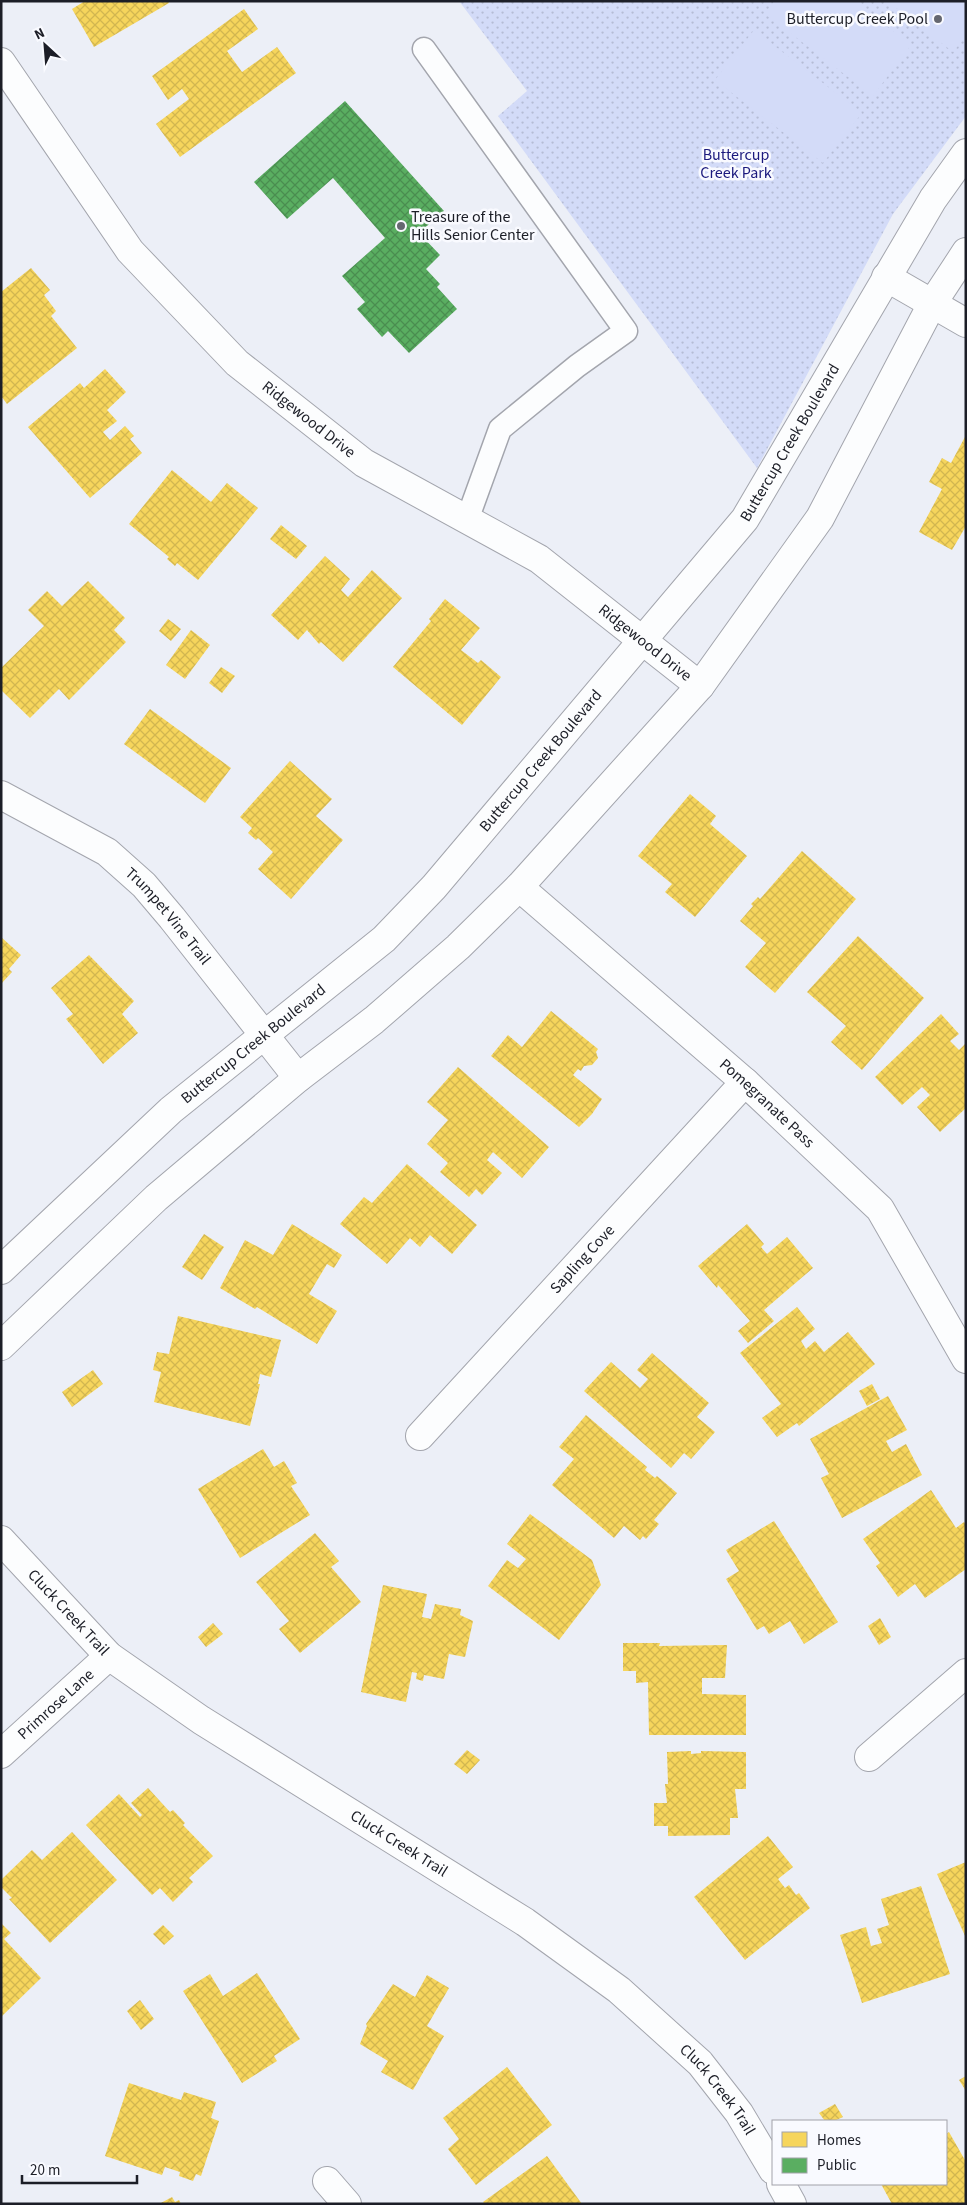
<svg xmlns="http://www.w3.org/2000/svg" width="967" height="2205" font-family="'Source Sans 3',sans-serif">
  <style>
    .grass { fill: url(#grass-dots) }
    .garden { fill: #d3dbf8 }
    .homes { fill: url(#homes-cross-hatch) }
    .public { fill: url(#public-cross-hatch) }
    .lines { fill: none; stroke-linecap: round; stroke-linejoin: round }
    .lane-casing { stroke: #a3a5ad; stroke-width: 25 }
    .street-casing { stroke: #a3a5ad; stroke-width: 30 }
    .secondary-casing { stroke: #a3a5ad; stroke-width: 30 }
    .lane { stroke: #fcfdfe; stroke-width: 22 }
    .street { stroke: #fcfdfe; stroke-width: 28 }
    .secondary { stroke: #fcfdfe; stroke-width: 28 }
    .poi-dot { fill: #656770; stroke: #f9faff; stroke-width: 2 }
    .labels { text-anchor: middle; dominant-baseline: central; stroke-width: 5; stroke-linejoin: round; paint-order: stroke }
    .poi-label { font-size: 16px; fill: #1c1e27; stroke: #f9faff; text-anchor: end }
    .park-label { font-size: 16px; fill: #1b197d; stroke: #f9faff }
    .street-label { font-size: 16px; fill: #1c1e27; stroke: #f9faff }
  </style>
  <defs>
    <pattern id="grass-dots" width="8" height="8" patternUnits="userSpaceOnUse" patternTransform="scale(1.25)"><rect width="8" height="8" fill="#d3dbf8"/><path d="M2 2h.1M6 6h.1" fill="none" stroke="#b5bcd5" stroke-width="1.8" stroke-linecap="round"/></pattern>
    <pattern id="homes-cross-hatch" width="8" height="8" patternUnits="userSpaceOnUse" patternTransform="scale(1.25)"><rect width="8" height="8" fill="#f6d55c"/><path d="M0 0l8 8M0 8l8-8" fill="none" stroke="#d2b650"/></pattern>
    <pattern id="public-cross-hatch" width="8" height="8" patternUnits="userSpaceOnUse" patternTransform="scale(1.25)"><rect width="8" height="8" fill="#5aae61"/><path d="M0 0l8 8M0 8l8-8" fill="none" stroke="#4a8d50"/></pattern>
  </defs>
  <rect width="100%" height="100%" fill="#eceff7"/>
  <path class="grass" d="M459,1H966V116L893,214L757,468L498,116L527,91Z"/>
  <g class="garden">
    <path d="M774,1H854L911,45L873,96L765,14Z"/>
    <path d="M887,1H966V36L953,52Z"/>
    <path d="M754,30L862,113L823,163L715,80Z"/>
  </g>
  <g class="homes">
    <path d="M85,1H168L169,3L94,47L72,9Z"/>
    <path d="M244,9L258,29L227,51L242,72L277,47L296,73L180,157L156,124L189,99L182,89L168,100L152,76Z"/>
    <path d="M31,268L50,290L44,295L56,311L51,316L77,348L7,404L1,396V292Z"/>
    <path d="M105,369L126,392L107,410L117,421L103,432L110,440L125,426L134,436L130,439L142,453L90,498L28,427L80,383L84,388Z"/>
    <path d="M966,435V526L952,550L919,532L942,489L929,482L942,458L951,463Z"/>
    <path d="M172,470L211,502L227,483L258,508L198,580L177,563L175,566L167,559L169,557L129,524Z"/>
    <path d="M281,525L307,546L296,559L270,539Z"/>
    <path d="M325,556L350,579L341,590L348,597L372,570L402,598L343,662L321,642L319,644L307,630L298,640L271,615Z"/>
    <path d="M88,581L125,618L114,630L126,642L69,700L59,689L30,718L1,690V668L44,626L28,610L47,591L62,606Z"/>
    <path d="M445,599L480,628L461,650L478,663L481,660L501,677L462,725L393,667L431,621L429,619Z"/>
    <path d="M168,619L181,629L171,641L159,631Z"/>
    <path d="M191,630L210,645L185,679L166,665Z"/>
    <path d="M221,667L235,676L222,693L209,683Z"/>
    <path d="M150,709L231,768L205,803L124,744Z"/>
    <path d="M290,761L332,799L316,816L343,840L291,899L258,869L273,852L258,838L256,840L248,833L252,828L240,817Z"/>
    <path d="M690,794L716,816L710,824L747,856L695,917L665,892L672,884L638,856Z"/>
    <path d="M802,851L856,899L775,993L745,967L766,943L740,921L753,906L751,904L758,897L760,899Z"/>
    <path d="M858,936L924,998L862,1070L831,1042L846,1026L807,992Z"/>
    <path d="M1,937L21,955L9,969L12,972L1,984Z"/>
    <path d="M89,955L134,1001L122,1014L138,1033L103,1064L66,1019L73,1014L51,988Z"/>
    <path d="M551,1011L598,1049L596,1052L598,1058L592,1065L584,1066L581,1071L578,1069L573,1075L602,1099L592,1114L579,1127L491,1056L508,1035L522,1047Z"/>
    <path d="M941,1014L959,1034L950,1041L959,1050L966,1043V1108L940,1132L917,1107L930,1095L922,1087L902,1105L875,1077Z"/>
    <path d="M458,1067L549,1147L522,1178L493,1152L487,1160L502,1173L482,1195L476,1189L469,1197L440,1172L448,1163L427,1144L448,1120L427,1102Z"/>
    <path d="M407,1164L477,1225L452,1254L430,1235L420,1247L410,1238L387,1264L340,1224L364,1197L372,1203Z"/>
    <path d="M292,1224L342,1255L334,1268L327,1264L309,1294L337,1311L317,1344L257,1307L255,1309L220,1288L245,1240L273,1255Z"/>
    <path d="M747,1224L764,1244L761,1247L767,1254L787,1237L813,1268L764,1310L774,1321L748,1343L738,1331L750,1321L718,1285L717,1288L698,1266Z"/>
    <path d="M204,1234L224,1247L202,1280L182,1267Z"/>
    <path d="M797,1307L815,1329L801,1341L806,1349L815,1341L824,1352L848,1332L875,1364L799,1426L797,1423L777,1437L762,1418L781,1404L740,1353Z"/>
    <path d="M178,1316L281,1340L271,1377L260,1374L258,1384H260L250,1426L154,1402L161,1372L153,1370L157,1352L169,1354Z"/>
    <path d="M652,1353L709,1403L697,1417L715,1432L691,1459L684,1453L671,1468L584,1391L611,1362L640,1388L648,1379L637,1370Z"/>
    <path d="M93,1370L103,1384L72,1407L62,1392Z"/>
    <path d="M872,1384L880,1399L867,1406L859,1391Z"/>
    <path d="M888,1396L907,1430L886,1441L892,1452L906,1444L922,1475L842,1518L821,1478L829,1474L810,1439Z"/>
    <path d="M586,1415L647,1467L645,1470L655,1478L657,1476L677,1493L654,1520L659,1524L646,1539L643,1536L640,1540L624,1526L614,1538L552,1485L574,1459L559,1447Z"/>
    <path d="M263,1449L274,1467L284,1461L297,1483L291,1486L310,1515L240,1558L198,1489Z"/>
    <path d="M931,1490L956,1528L964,1522L966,1524V1569L925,1598L915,1584L898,1597L876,1566L880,1563L863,1539Z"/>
    <path d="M530,1514L592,1560L601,1585L559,1640L488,1586L507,1560L518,1568L526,1559L507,1544Z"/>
    <path d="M774,1521L838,1622L804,1644L790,1621L769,1634L764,1626L757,1630L726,1579L739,1571L726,1550Z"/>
    <path d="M315,1533L339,1561L331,1567L361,1602L300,1653L279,1629L289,1621L256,1582Z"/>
    <path d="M383,1585L427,1594L422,1617L431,1619L435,1604L461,1609L460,1615L473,1621L465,1657L449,1654L444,1679L424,1675L423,1681L416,1679L417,1673L412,1672L406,1702L361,1692Z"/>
    <path d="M880,1618L891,1637L879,1645L868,1626Z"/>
    <path d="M213,1623L223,1634L206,1647L198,1637Z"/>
    <path d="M623,1643H660L659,1646L727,1645L725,1678H702V1694L746,1695V1735H649L648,1682L636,1683V1671H623Z"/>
    <path d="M467,1750L480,1760L467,1774L454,1764Z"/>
    <path d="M691,1751V1754L701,1753V1751L746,1752V1789H735L738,1818H730V1835L668,1836V1826H654V1803H667L665,1784H668L667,1752Z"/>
    <path d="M148,1788L170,1812L173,1810L185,1823L183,1825L213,1856L189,1878L193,1882L173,1902L160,1888L152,1895L86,1825L119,1794L140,1817L142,1815L131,1803Z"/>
    <path d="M72,1832L117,1880L50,1943L9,1899L12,1898L1,1887V1880L32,1850L42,1860Z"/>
    <path d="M768,1836L793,1867L778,1879L785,1888L789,1885L796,1895L799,1893L810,1908L745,1960L694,1897Z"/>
    <path d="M966,1862V1938L937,1874Z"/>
    <path d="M921,1886L950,1974L862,2003L840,1935L866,1927L871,1946L882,1943L877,1929L889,1925L881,1899Z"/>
    <path d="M1,1923L11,1933L4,1939L41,1978L1,2017Z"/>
    <path d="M163,1925L174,1936L164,1945L153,1934Z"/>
    <path d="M257,1973L300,2039L274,2056L277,2061L242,2083L183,1991L210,1974L223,1996Z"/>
    <path d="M427,1975L449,1988L427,2026L444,2036L413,2090L381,2072L388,2061L360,2044L367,2026L366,2024L393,1984L415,1997Z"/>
    <path d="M140,2000L154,2019L141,2030L127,2011Z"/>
    <path d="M507,2067L552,2125L476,2185L448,2149L459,2139L443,2118Z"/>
    <path d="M966,2076V2091L959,2080Z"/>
    <path d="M129,2083L181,2100L184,2092L216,2102L211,2118L219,2121L201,2176L196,2174L193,2181L179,2176L180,2172L165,2167L162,2175L105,2156Z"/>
    <path d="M835,2104L843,2117L834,2121H825L819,2113Z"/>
    <path d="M949,2132L966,2162V2204H892L881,2184H946V2134Z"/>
    <path d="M547,2156L582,2204H485L483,2202Z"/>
    <path d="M172,2197L175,2202L179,2200L181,2204H159Z"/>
  </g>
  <path class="public" d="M345,101L444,211L419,233L440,255L426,269L440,284L437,287L457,309L409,353L388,331L382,337L357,309L365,302L342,276L385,238L333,178L287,219L254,182Z"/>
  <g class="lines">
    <g class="lane-casing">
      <path id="lane" d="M424,49L626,331L577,366L500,429L467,520"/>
    </g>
    <g class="street-casing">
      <g id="street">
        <path id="s1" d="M1,62L130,251L237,363L364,463L539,559L700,686"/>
        <path d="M886,277L966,323"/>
        <path id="s2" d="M1,795L107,852L144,885L172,918L298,1078"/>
        <path id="s3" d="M519,887L745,1082L880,1209L966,1359"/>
        <path id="s4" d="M420,1436L745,1082"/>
        <path id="s5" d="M1,1754L109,1656"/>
        <path d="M869,1757L966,1673"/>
        <path d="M327,2181L347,2204"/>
      </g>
    </g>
    <g class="secondary-casing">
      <g id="secondary">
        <path id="s6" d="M1,1270L171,1110L384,939L434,887L745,519L933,199L966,153"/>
        <path d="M1,1346L156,1198L298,1078L374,1020L458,947L519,887L700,686L820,518L932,304L966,252"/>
        <path id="s7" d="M1,1540L109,1656L201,1720L525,1922L619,1990L700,2063L739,2113L773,2170"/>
        <path d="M781,2184L792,2204"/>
      </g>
    </g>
    <use href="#lane" class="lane"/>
    <use href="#street" class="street"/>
    <use href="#secondary" class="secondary"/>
  </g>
  <g class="poi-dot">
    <circle cx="938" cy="19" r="5"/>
    <circle cx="401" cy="226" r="5"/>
  </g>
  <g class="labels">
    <g class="poi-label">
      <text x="928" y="19">Buttercup Creek Pool</text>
      <text x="411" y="217" text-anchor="start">Treasure of the<tspan x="411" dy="18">Hills Senior Center</tspan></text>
    </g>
    <g class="park-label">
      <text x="736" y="155">Buttercup<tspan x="736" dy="18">Creek Park</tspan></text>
    </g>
    <g class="street-label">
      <text stroke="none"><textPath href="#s1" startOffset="475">Ridgewood Drive</textPath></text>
      <text stroke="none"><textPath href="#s6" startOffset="1149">Buttercup Creek Boulevard</textPath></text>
      <text stroke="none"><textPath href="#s1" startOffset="880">Ridgewood Drive</textPath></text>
      <text stroke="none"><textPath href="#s6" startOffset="744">Buttercup Creek Boulevard</textPath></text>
      <text stroke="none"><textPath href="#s2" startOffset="209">Trumpet Vine Trail</textPath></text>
      <text stroke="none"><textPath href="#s6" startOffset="339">Buttercup Creek Boulevard</textPath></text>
      <text stroke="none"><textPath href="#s3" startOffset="329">Pomegranate Pass</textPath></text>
      <text stroke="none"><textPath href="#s4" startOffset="240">Sapling Cove</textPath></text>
      <text stroke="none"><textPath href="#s7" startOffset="99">Cluck Creek Trail</textPath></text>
      <text stroke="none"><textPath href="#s5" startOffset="74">Primrose Lane</textPath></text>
      <text stroke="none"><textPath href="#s7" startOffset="504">Cluck Creek Trail</textPath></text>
      <text stroke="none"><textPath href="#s7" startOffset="909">Cluck Creek Trail</textPath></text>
    </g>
  </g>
  <rect width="967" height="2205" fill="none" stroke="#1c1e27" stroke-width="5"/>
  <rect x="772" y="2120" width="175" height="65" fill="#f9faff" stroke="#a1a2a9"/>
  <rect x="782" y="2132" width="25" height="15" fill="#f6d55c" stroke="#a1a2a9"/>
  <text x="817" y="2145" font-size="15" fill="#1c1e27">Homes</text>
  <rect x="782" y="2158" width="25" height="15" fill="#5aae61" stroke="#a1a2a9"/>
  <text x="817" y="2170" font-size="15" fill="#1c1e27">Public</text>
  <g transform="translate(45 45) rotate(334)" stroke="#f9faff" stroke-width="4" paint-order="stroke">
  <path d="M0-4L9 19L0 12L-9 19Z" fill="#1c1e27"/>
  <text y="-8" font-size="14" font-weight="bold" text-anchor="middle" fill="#1c1e27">N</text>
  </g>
  <path d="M22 2175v8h115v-8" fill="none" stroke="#1c1e27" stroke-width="2.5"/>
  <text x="30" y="2175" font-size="15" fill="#1c1e27" stroke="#f9faff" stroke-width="4" paint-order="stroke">20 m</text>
</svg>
